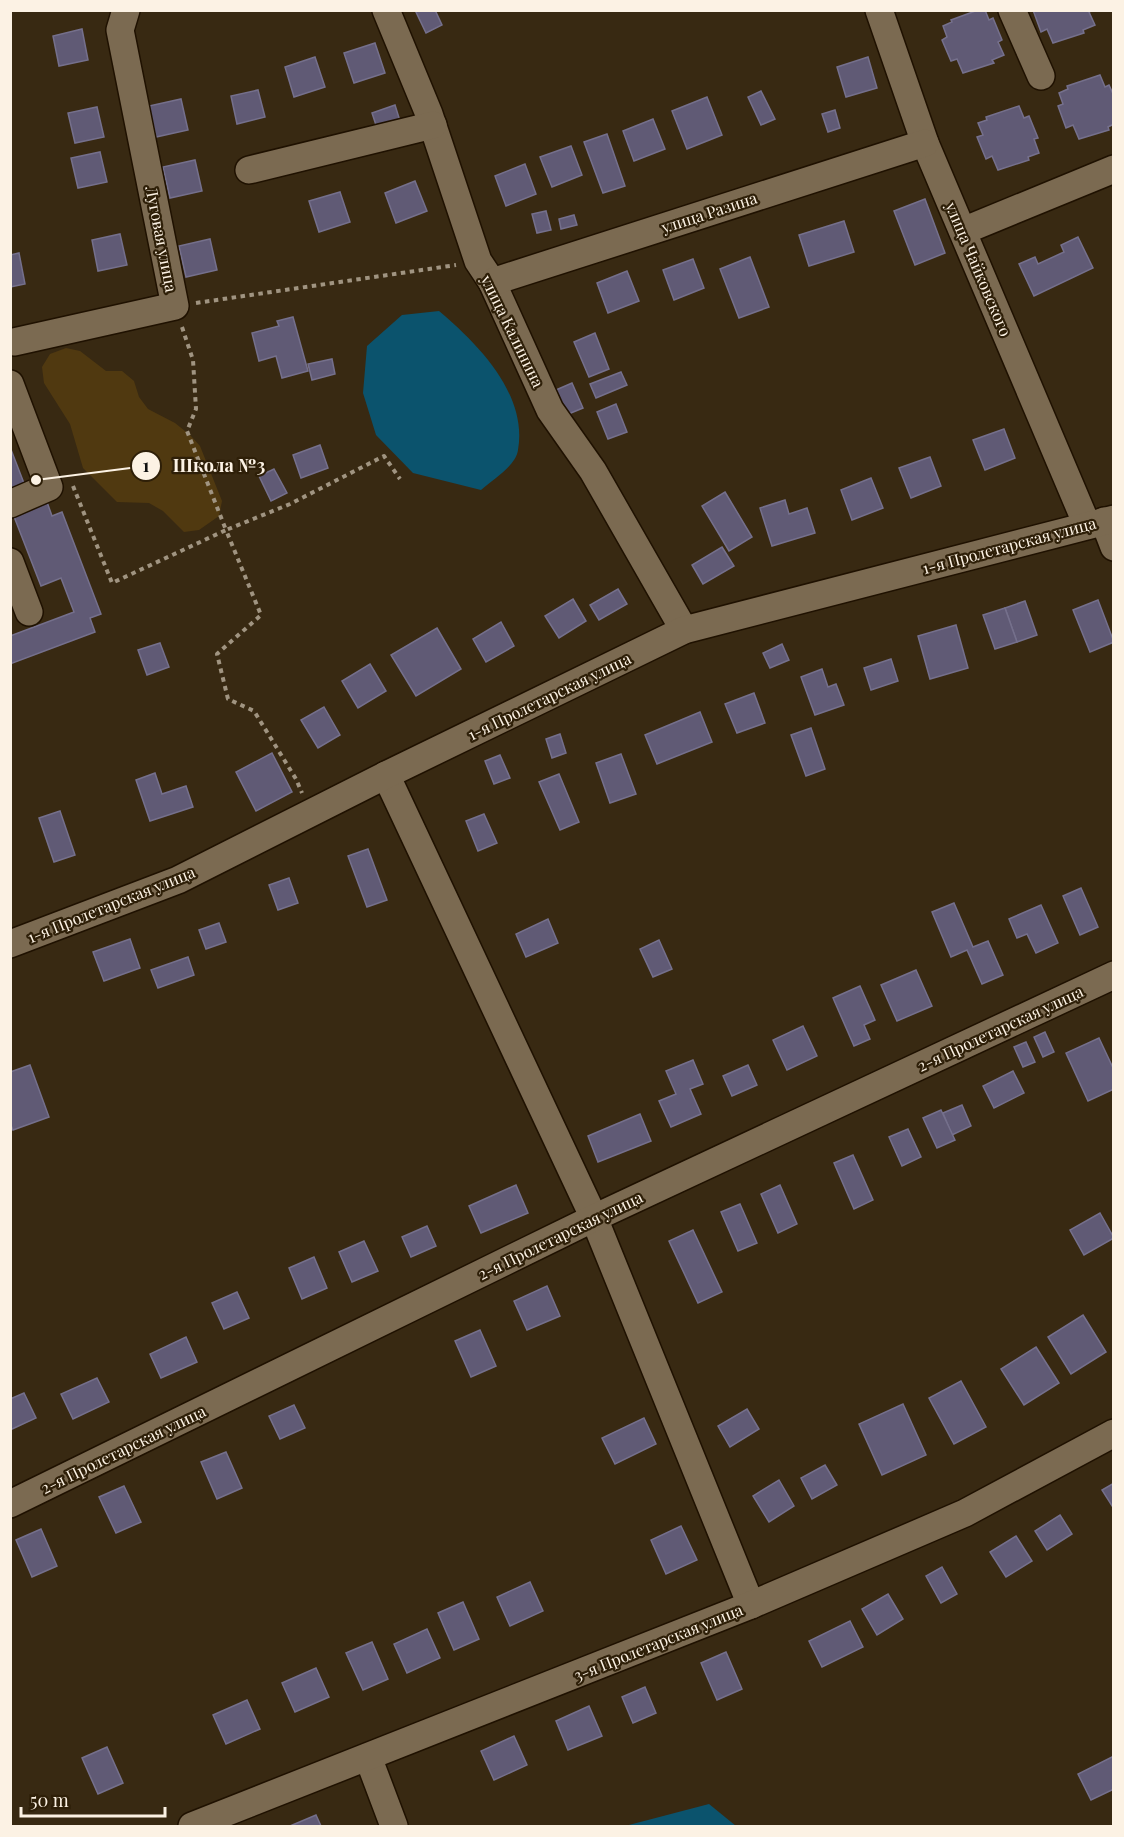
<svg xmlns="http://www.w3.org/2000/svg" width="1124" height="1837" font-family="'Playfair Display',serif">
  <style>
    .green { fill: #503910 }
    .water { fill: #0b536d }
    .building { fill: #605a75; stroke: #75708c; stroke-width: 1.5 }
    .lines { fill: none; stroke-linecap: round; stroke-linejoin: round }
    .minor-casing { stroke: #1f1100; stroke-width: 30 }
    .path { stroke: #a09481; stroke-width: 4; stroke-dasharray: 4.5 4.5; stroke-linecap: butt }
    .minor { stroke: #7b6a51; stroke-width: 27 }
    .labels { text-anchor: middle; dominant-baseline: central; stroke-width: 4.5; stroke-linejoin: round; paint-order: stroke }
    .street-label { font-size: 16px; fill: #fcf2e4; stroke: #2e1f08 }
    .leader { fill: none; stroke: #fcf2e4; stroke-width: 2 }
    .callout-dot { fill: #fcf2e4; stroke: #2e1f08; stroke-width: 2 }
    .mark-label { font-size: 18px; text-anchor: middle; font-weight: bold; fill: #111 }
    .callout-label { font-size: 18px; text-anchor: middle; font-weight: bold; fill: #fcf2e4; stroke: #2e1f08; stroke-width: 4.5; stroke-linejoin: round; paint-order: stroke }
  </style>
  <rect width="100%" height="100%" fill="#382912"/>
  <path class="green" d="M66,348L80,351L106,371H122L134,381L139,397L148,409L175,423L190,435L200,446L222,501L219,516L199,530L184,532L163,511L149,503L117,502L83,468L70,424L44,383L42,367L50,354Z"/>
  <g class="water">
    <path d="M439,311C477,343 528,394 518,450C516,466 492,480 481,490L413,473L376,435L363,393L367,346L402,315Z"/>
    <path d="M709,1804L736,1826H625Z"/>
  </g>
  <g class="building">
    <path d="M415,10H435L442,25L426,33Z"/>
    <path d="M978,10H985L989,20L993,18L1002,40L998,42L1004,55L992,60L994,63L963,73L957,59L951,61L942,40L947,37L943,26L952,22L951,20Z"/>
    <path d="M1033,10H1093L1089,12L1095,25L1083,30L1084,33L1053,43L1047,29L1041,32Z"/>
    <path d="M82,29L88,60L59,66L53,36Z"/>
    <path d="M375,43L385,73L354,83L344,53Z"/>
    <path d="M315,57L325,87L294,97L285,67Z"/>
    <path d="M868,57L877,88L846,97L837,67Z"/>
    <path d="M1100,75L1105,87L1109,85L1114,96V124L1108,127L1109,130L1079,139L1073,125L1066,128L1058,106L1063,104L1059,93L1068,89L1067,86Z"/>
    <path d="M258,90L265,117L237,124L231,96Z"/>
    <path d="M761,91L775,119L761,125L748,97Z"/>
    <path d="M707,97L722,135L687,149L672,111Z"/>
    <path d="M181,99L188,130L156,137L149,106Z"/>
    <path d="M395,105L400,121L377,128L372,113Z"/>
    <path d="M1019,106L1024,118L1029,116L1038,138L1034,139L1039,153L1028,157L1029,160L998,170L992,156L986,159L977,137L983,135L978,123L987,120L986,117Z"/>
    <path d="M97,107L104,137L75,143L68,113Z"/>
    <path d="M835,110L840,128L828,132L822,114Z"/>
    <path d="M653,119L665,149L634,161L623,131Z"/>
    <path d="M607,134L625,186L603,193L584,142Z"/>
    <path d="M571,146L582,175L552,187L540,157Z"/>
    <path d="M100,152L107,182L78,188L71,158Z"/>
    <path d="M195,160L202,191L170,198L163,167Z"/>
    <path d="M525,164L536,194L506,206L495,176Z"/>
    <path d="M415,181L427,211L396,223L385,193Z"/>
    <path d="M340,192L350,222L319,232L309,201Z"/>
    <path d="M925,199L945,253L915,265L894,211Z"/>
    <path d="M546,211L551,230L537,233L532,214Z"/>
    <path d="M574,215L577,225L561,229L559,219Z"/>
    <path d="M844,221L854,252L809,266L799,235Z"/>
    <path d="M120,234L127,265L98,271L92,240Z"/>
    <path d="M1078,237L1093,268L1034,296L1019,264L1035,257L1038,264L1064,252L1061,245Z"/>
    <path d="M210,239L217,270L186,277L179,246Z"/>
    <path d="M19,253L25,284L10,287V255Z"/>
    <path d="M750,257L769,307L739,318L720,269Z"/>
    <path d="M693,259L704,288L674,300L663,270Z"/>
    <path d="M627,271L639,301L608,313L597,283Z"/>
    <path d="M293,317L308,371L282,378L276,356L259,361L252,333L279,326L277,321Z"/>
    <path d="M595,333L609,369L589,377L574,342Z"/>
    <path d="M332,359L335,374L312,380L308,364Z"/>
    <path d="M621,372L627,385L596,398L590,384Z"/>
    <path d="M572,383L583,408L566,415L556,390Z"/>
    <path d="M616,404L627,432L608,439L597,412Z"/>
    <path d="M1004,429L1015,458L985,470L973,440Z"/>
    <path d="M320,445L328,468L301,478L293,455Z"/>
    <path d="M10,447L27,491L10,497Z"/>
    <path d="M930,457L941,486L911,498L899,468Z"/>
    <path d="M274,469L287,493L271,501L259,476Z"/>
    <path d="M871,478L883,508L852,520L841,490Z"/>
    <path d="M725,492L752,537L729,551L702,506Z"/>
    <path d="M785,500L789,514L807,508L815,533L772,546L760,508Z"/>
    <path d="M47,502L52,516L62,512L101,614L90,618L95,632L10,664V636L74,612L61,578L41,586L13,514Z"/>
    <path d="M722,547L734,566L703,584L692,565Z"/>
    <path d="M618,589L627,604L599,620L590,605Z"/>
    <path d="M573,599L586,621L559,638L545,616Z"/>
    <path d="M1098,600L1114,642L1090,652L1073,610Z"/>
    <path d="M1025,601L1037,635L1017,642L1005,608Z"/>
    <path d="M1005,608L1017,642L995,649L983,615Z"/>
    <path d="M501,622L514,646L486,662L473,639Z"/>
    <path d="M956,625L968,668L930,679L918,636Z"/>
    <path d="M437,628L461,669L416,696L391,655Z"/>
    <path d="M160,643L169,667L147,675L138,650Z"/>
    <path d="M782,644L789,660L770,668L763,653Z"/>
    <path d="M891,659L898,681L871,690L864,668Z"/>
    <path d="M370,664L386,691L358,708L342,681Z"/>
    <path d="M822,669L828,687L836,684L844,705L815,715L801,677Z"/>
    <path d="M754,693L765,723L737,733L725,704Z"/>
    <path d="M324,707L340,735L318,748L301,720Z"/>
    <path d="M700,712L712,742L657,764L645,735Z"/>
    <path d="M811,728L825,769L806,776L791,735Z"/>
    <path d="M560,734L566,753L552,758L546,739Z"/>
    <path d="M272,753L292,792L256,811L236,772Z"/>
    <path d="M621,754L636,794L610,803L596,763Z"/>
    <path d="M500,755L510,778L494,784L485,761Z"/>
    <path d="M155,773L162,794L186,786L193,807L150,821L136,780Z"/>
    <path d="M559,774L579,822L560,830L539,782Z"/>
    <path d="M60,811L75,855L54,862L39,818Z"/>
    <path d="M484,814L497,843L478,851L466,821Z"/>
    <path d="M368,849L387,900L367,907L348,856Z"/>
    <path d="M289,878L298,903L278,910L269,885Z"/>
    <path d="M1081,888L1098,927L1080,935L1063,896Z"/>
    <path d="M954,903L973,947L988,941L1003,975L982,984L967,950L951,957L932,912Z"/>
    <path d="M1041,905L1058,943L1036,953L1027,934L1017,938L1009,919Z"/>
    <path d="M548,919L558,943L526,957L516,934Z"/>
    <path d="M219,923L226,942L206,949L199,930Z"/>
    <path d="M130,939L140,968L104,981L93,952Z"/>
    <path d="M659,940L672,969L653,977L640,949Z"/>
    <path d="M188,957L194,975L158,988L151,970Z"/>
    <path d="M916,970L932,1006L897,1021L881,985Z"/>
    <path d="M860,986L875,1020L864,1025L870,1039L854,1046L833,998Z"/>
    <path d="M803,1026L817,1056L787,1070L773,1040Z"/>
    <path d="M1045,1032L1054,1052L1043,1057L1034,1037Z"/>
    <path d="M1099,1038L1114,1070V1089L1088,1101L1066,1053Z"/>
    <path d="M1026,1042L1035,1062L1023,1067L1014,1047Z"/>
    <path d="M693,1060L703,1084L690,1089L701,1114L671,1127L659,1101L676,1094L666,1071Z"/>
    <path d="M30,1065L49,1117L13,1130L10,1123V1072Z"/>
    <path d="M748,1065L757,1085L732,1096L723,1076Z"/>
    <path d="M1013,1071L1024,1093L994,1108L983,1086Z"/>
    <path d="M962,1105L971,1126L952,1135L943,1113Z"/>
    <path d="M941,1110L955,1140L937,1148L923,1118Z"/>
    <path d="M640,1114L651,1141L598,1162L588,1136Z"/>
    <path d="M908,1129L921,1157L902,1166L889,1137Z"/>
    <path d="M853,1155L873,1200L854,1209L834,1163Z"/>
    <path d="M516,1185L528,1213L481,1233L469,1206Z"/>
    <path d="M780,1185L797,1224L778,1233L761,1194Z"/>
    <path d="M740,1204L757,1243L738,1251L721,1212Z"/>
    <path d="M1100,1213L1114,1238L1084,1255L1070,1230Z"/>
    <path d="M427,1226L436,1246L411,1257L402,1237Z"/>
    <path d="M693,1230L722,1292L698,1303L669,1241Z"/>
    <path d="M364,1241L378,1271L352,1282L339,1252Z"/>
    <path d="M314,1257L327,1288L302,1299L289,1268Z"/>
    <path d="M547,1286L560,1316L527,1330L514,1301Z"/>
    <path d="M237,1292L249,1318L224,1329L212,1303Z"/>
    <path d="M1083,1315L1106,1352L1071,1374L1048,1337Z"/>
    <path d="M480,1330L496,1366L471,1377L455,1341Z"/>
    <path d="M186,1337L197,1362L161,1378L150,1354Z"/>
    <path d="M1036,1347L1059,1383L1024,1405L1001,1369Z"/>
    <path d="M97,1378L109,1402L73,1419L61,1394Z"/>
    <path d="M961,1381L986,1427L954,1444L929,1398Z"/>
    <path d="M24,1393L36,1418L10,1430V1399Z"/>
    <path d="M903,1404L926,1455L882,1475L859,1424Z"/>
    <path d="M294,1405L305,1428L280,1439L269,1416Z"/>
    <path d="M747,1409L759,1429L730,1447L718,1426Z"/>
    <path d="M644,1418L656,1444L615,1464L602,1438Z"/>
    <path d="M226,1452L242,1488L217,1499L201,1462Z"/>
    <path d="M825,1465L837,1485L812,1499L801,1478Z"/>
    <path d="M779,1480L794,1506L769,1522L753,1496Z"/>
    <path d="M1114,1483V1509L1102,1490Z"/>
    <path d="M124,1486L141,1522L116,1533L99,1497Z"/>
    <path d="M1060,1515L1072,1534L1047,1550L1035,1531Z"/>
    <path d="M681,1526L697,1560L666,1574L651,1540Z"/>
    <path d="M41,1529L57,1566L32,1577L16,1540Z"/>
    <path d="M1016,1536L1032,1561L1006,1577L990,1552Z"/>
    <path d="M942,1567L957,1594L941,1603L926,1576Z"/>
    <path d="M530,1582L543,1611L510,1626L497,1597Z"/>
    <path d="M888,1594L903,1619L877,1635L862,1609Z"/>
    <path d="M463,1602L479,1639L454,1650L438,1613Z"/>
    <path d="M850,1621L863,1647L822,1667L809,1641Z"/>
    <path d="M427,1629L440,1658L407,1673L394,1644Z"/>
    <path d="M372,1642L388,1679L363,1690L346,1653Z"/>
    <path d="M726,1652L742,1689L717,1700L701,1663Z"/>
    <path d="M316,1668L329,1697L295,1712L282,1683Z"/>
    <path d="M645,1687L656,1713L633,1723L622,1697Z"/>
    <path d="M247,1700L260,1729L226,1744L213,1715Z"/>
    <path d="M589,1706L602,1736L568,1750L556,1721Z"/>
    <path d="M514,1736L527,1765L494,1780L481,1751Z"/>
    <path d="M107,1747L123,1783L98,1794L82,1758Z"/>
    <path d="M1114,1756V1789L1091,1800L1078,1774Z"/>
    <path d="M316,1815L321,1826H290Z"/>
  </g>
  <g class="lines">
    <g class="minor-casing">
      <g id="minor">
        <path d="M386,10L429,114L478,261L492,282L550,410L593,471L684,630"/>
        <path d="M879,10L925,143L1087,525"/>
        <path d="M1012,10L1041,76"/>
        <path d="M249,170L433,125"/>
        <path d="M963,231L1114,169"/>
        <path d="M492,282L925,143"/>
        <path d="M14,342L175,306L120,30L126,10"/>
        <path d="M10,384L49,487L10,504"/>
        <path d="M1104,521L1114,547"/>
        <path d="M10,562L29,612"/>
        <path d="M386,775L594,1218L751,1605"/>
        <path d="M10,944L178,880L386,775L684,630L1114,519"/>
        <path d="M10,1504L594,1218L1114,975"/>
        <path d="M368,1757L394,1826"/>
        <path d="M192,1826L751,1605L965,1513L1114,1433"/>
      </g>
    </g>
    <g class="path">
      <path d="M196,303L456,265"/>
      <path d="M182,327L193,360L196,409L187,431L226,530L290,504L384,456L400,479"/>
      <path d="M73,486L112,583L226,530L261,615L217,654L228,699L254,711L296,779L302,793"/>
    </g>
    <use href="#minor" class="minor"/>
  </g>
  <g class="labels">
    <g class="street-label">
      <text transform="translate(709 212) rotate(-18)">улица Разина</text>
      <text transform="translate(162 239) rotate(79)">Луговая улица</text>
      <text transform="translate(979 269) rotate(67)">улица Чайковского</text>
      <text transform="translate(513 331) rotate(64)">улица Калинина</text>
      <text transform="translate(1009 545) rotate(-15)">1-я Пролетарская улица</text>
      <text transform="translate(549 696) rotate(-26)">1-я Пролетарская улица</text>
      <text transform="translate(111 904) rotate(-22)">1-я Пролетарская улица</text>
      <text transform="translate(1000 1028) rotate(-25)">2-я Пролетарская улица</text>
      <text transform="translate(560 1235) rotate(-26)">2-я Пролетарская улица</text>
      <text transform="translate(123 1449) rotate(-26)">2-я Пролетарская улица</text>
      <text transform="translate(658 1642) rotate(-22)">3-я Пролетарская улица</text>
    </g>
  </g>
  <path class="leader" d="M36 480L146 466"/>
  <g class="callout-dot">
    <circle cx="36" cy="480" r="6"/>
    <circle cx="146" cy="466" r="15"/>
  </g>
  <g class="mark-label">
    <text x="146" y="472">1</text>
  </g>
  <g class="callout-label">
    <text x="219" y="472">Школа №3</text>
  </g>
  <rect width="1124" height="1837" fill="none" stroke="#fcf2e4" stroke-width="24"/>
  <path d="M21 1807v9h144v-9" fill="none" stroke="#fcf2e4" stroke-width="3"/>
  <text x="30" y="1807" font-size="18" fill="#fcf2e4" stroke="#2e1f08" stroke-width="4.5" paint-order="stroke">50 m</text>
</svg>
